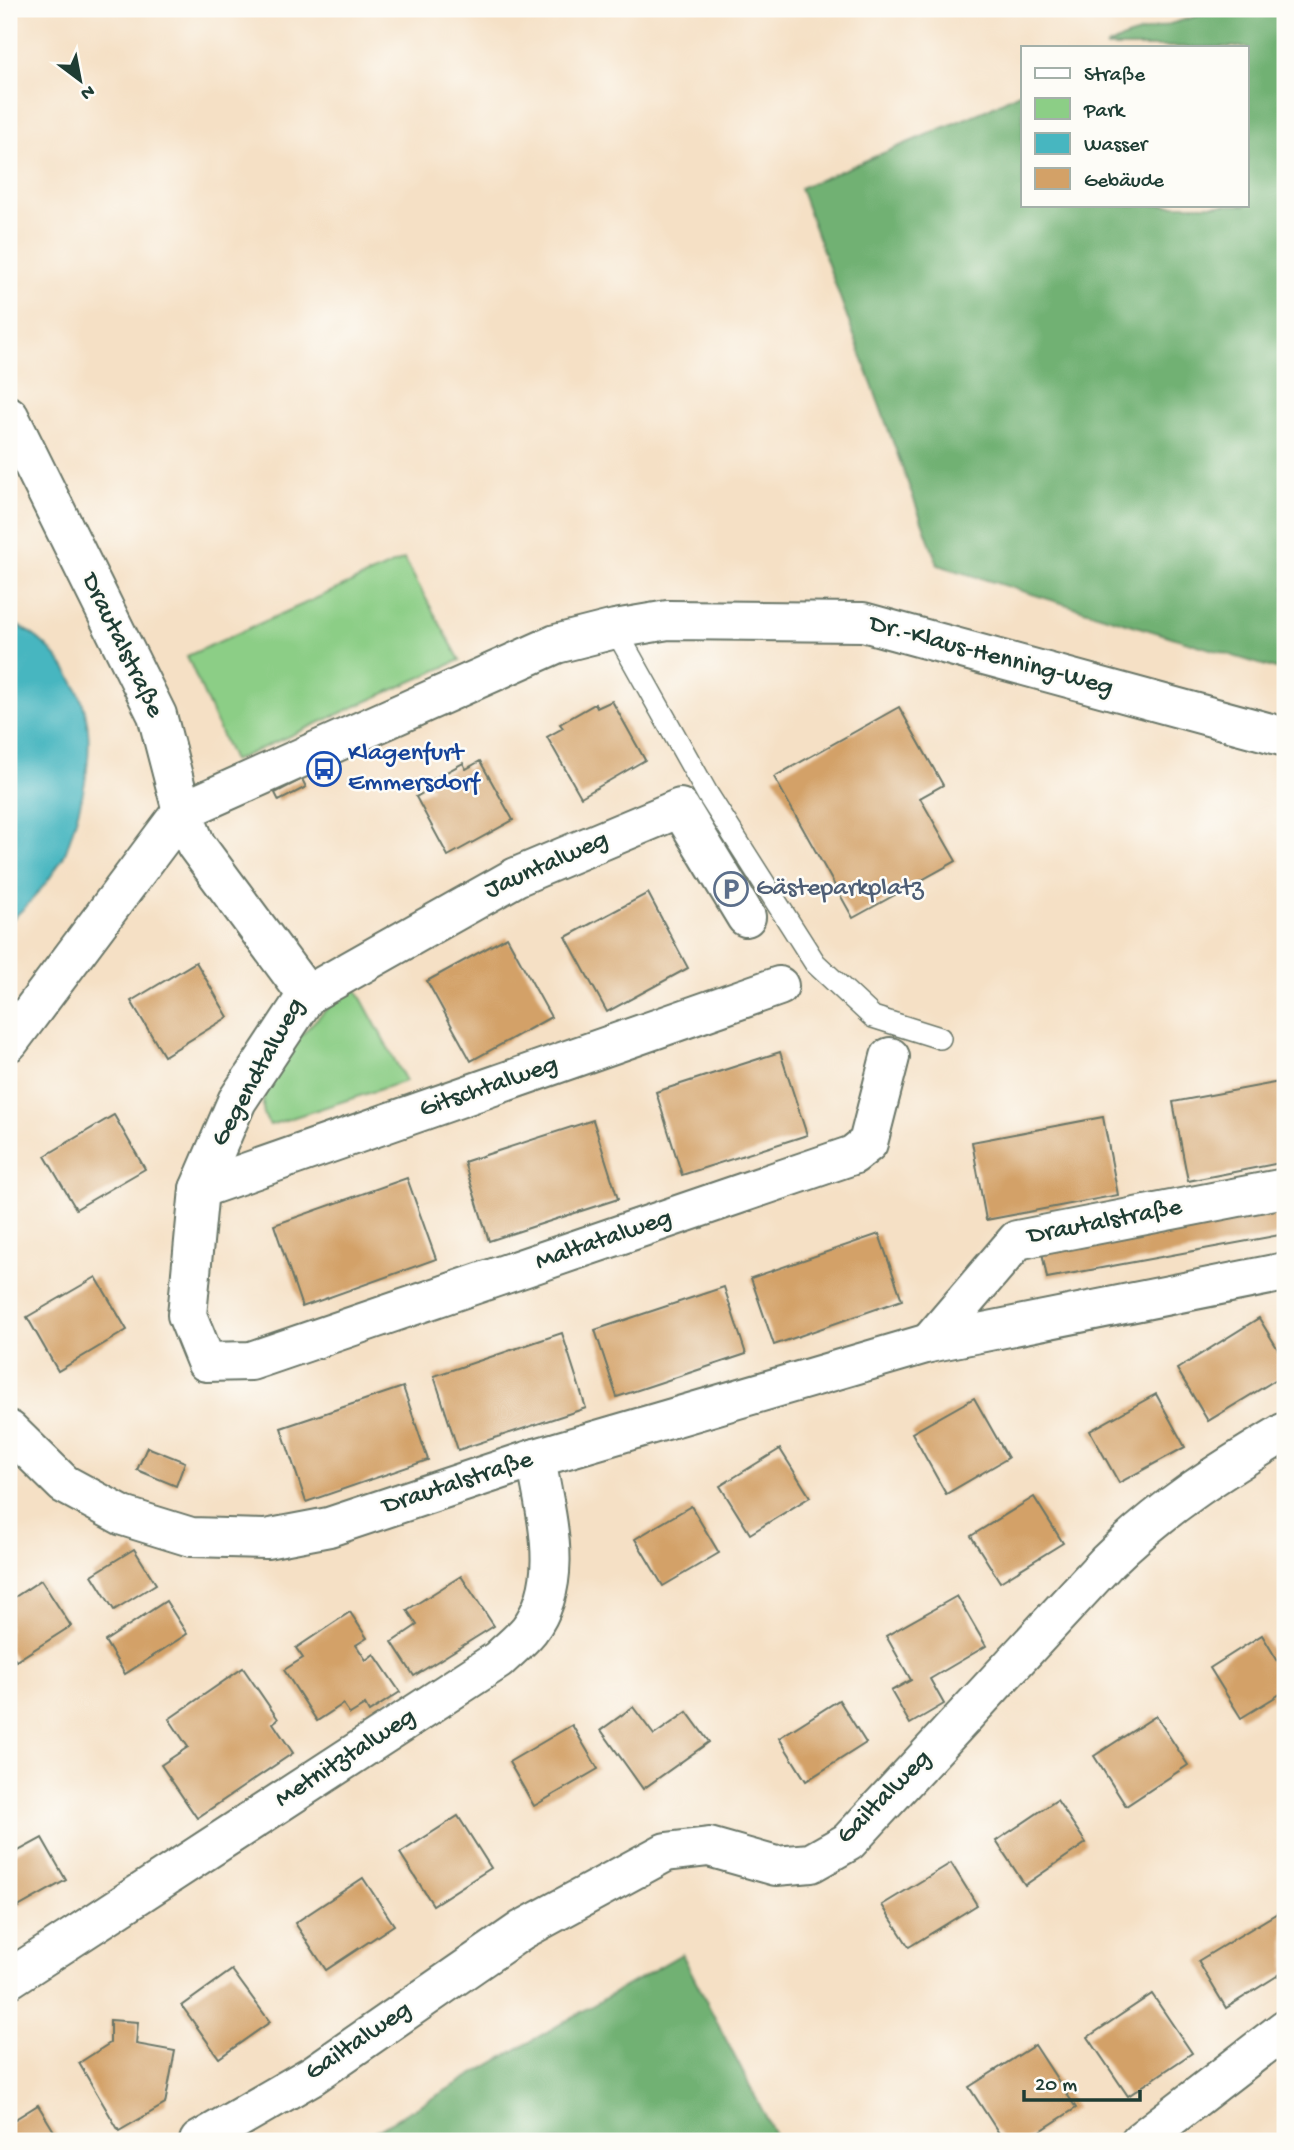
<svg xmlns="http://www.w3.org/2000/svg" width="1294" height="2150" font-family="'Gochi Hand',sans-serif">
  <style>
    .green { fill: #8cce86; stroke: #56865d; stroke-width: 2 }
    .forest { fill: #71b173; stroke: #487754; stroke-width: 2 }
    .water { fill: #47b6c0; stroke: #337a7a; stroke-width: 2 }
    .building { fill: #d3a167 }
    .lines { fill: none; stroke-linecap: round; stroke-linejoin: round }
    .service-casing { stroke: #6a7667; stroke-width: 24 }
    .minor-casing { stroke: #6a7667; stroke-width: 42 }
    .service { stroke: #fff; stroke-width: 21 }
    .minor { stroke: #fff; stroke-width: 38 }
    .labels { text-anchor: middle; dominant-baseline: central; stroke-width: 5; stroke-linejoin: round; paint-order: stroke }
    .street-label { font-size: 26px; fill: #1f3d34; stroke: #fdfcf7 }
    .transit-label { font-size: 26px; fill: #164399; stroke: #fdfcf7; text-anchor: start }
    .service-label { font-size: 26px; fill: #4e5e75; stroke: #fdfcf7; text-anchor: start }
  </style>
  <rect width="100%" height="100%" fill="#fdfcf7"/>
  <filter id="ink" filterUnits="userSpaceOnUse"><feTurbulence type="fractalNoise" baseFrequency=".0143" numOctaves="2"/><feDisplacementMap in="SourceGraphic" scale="14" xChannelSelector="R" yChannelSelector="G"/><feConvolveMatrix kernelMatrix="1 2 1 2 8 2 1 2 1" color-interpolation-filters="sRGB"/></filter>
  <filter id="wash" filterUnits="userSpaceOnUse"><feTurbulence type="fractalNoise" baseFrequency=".00686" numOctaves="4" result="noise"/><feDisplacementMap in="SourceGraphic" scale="28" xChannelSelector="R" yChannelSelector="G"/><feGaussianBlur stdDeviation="1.57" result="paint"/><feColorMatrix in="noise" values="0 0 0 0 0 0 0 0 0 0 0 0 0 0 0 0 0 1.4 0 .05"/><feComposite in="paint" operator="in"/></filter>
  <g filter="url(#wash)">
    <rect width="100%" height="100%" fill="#f5e0c5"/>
    <g class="green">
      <path d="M404,559L460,660L233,761L187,656Z"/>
      <path d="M354,985L406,1081L270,1125C238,1087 325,1009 354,985Z"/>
    </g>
    <g class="forest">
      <path d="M1221,9H1285V672L938,565L800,188L988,109L1023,91V205H1247V47H1106L1126,37Z"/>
      <path d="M682,1954L778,2141H358Z"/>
    </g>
    <path class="water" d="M9,622C50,637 85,686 88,730C91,760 83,797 74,826C70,837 68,851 61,861C47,884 29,905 9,922Z"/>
    <g id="blocks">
      <g class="building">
        <path d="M612,701L645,760L581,797L547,737L563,728L560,724L595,704L597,708Z"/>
        <path d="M899,707L943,785L920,798L956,861L853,918L774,777Z"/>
        <path d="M480,761L513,820L448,856L416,797L432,788L428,782L463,763L466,769Z"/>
        <path d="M302,779L306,787L279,801L275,793Z"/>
        <path d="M648,893L688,968L607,1012L566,937Z"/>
        <path d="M507,937L551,1017L471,1061L427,981Z"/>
        <path d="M196,962L228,1017L164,1056L131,1001Z"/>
        <path d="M780,1052L807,1135L682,1175L656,1092Z"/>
        <path d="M1285,1081V1162L1188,1181L1173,1102Z"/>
        <path d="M114,1115L145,1169L76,1209L45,1156Z"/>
        <path d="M1103,1117L1118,1195L986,1220L972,1142Z"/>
        <path d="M593,1120L618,1199L489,1241L464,1162Z"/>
        <path d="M407,1178L436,1259L302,1307L274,1225Z"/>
        <path d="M1285,1201V1234L1047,1278L1041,1247Z"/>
        <path d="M879,1234L902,1300L774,1345L751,1278Z"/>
        <path d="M96,1277L127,1330L58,1371L27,1317Z"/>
        <path d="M724,1287L746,1354L617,1397L595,1330Z"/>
        <path d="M1259,1318L1285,1361V1374L1208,1421L1177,1369Z"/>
        <path d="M562,1333L586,1408L458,1450L434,1376Z"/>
        <path d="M403,1387L428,1460L306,1502L281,1428Z"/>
        <path d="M1156,1394L1185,1447L1119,1483L1090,1431Z"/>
        <path d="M974,1398L1008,1458L946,1494L912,1433Z"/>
        <path d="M147,1447L185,1462L176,1486L137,1470Z"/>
        <path d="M780,1449L810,1497L750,1534L720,1486Z"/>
        <path d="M1034,1497L1063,1543L1000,1582L971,1536Z"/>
        <path d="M691,1506L719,1553L663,1586L635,1539Z"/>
        <path d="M134,1549L156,1584L114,1610L92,1575Z"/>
        <path d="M461,1576L494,1626L414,1676L392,1642L417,1625L407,1610Z"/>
        <path d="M41,1580L71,1626L16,1661L9,1650V1601Z"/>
        <path d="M957,1596L986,1646L930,1679L944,1704L910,1724L891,1691L911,1680L886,1636Z"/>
        <path d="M166,1601L187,1634L125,1674L105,1641Z"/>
        <path d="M350,1612L367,1638L356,1645L366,1660L374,1654L400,1692L369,1712L365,1705L350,1714L343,1704L317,1721L284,1670L303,1658L296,1648Z"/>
        <path d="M1262,1635L1285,1673V1691L1241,1718L1210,1668Z"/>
        <path d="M243,1668L278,1719L273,1723L293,1753L197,1818L161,1765L188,1747L169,1719Z"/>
        <path d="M839,1700L866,1743L806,1781L779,1738Z"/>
        <path d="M633,1707L654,1735L687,1712L709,1742L643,1789L601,1730Z"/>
        <path d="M1156,1716L1188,1765L1126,1806L1094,1756Z"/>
        <path d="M572,1725L598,1769L534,1806L509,1762Z"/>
        <path d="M1057,1800L1086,1843L1025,1885L996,1841Z"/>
        <path d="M458,1816L491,1868L433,1905L400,1853Z"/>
        <path d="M42,1838L66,1880L9,1912V1856Z"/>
        <path d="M951,1863L977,1905L909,1947L882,1905Z"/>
        <path d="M363,1878L394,1925L326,1970L295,1923Z"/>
        <path d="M1284,1909L1285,1971L1226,2008L1198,1961Z"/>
        <path d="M232,1970L270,2022L219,2058L182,2006Z"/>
        <path d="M1152,1994L1192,2053L1128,2096L1088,2037Z"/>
        <path d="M110,2020L138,2022L136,2044L175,2051L165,2104L119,2131L79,2063L110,2043Z"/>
        <path d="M1035,2045L1076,2108L1025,2141H1004L969,2087Z"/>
        <path d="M38,2105L60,2141H9V2123Z"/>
      </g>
    </g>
  </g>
  <g filter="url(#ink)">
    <use href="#blocks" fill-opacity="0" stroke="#6a7667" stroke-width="2"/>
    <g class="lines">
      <g class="service-casing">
        <path id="service" d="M615,629L708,795L815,963L873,1017L940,1038"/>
      </g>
      <g class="minor-casing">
        <g id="minor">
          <path d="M9,416L157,715L182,811L196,845L307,995"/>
          <path d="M746,917L680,808L516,877L307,995L237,1101L199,1189L187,1315L206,1362L251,1361L853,1155L868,1143L890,1057"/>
          <path d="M9,1042L182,811L556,644L615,629L668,620L863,622L1285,737"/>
          <path d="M199,1189L779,986"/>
          <path d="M929,1343L1017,1240L1285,1188"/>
          <path d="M9,1430L64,1484L123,1516L191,1537L266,1539L329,1527L536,1458L929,1343L1285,1272"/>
          <path d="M9,1979L498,1660C508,1650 520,1641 529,1630C567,1580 545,1514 536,1458"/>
          <path d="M199,2141L313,2075L522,1930L666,1852L709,1847L776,1866L811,1863L848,1842L1107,1562C1164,1506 1217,1473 1285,1432"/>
          <path d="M1140,2141L1285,2029"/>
        </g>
      </g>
      <use href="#service" class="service"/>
      <use href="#minor" class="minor"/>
    </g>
  </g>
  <defs>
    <g id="bus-ring" transform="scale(1.75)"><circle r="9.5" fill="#fdfcf7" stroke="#1a4fb4" stroke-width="1.5"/><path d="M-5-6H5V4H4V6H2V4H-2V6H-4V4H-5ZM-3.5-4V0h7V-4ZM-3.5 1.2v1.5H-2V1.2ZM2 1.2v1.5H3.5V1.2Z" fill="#1a4fb4"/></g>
    <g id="parking-ring" transform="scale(1.75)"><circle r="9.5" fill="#fdfcf7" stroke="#5c6f8a" stroke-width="1.5"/><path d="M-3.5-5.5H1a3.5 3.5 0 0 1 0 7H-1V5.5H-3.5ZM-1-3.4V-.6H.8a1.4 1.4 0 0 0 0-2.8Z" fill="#5c6f8a"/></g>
  </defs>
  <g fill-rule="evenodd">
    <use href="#bus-ring" x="324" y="769"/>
    <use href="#parking-ring" x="731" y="889"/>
  </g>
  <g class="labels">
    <g class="street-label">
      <text transform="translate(121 646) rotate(64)">Drautalstraße</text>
      <text transform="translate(991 657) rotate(15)">Dr.-Klaus-Henning-Weg</text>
      <text transform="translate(547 866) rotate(-24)">Jauntalweg</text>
      <text transform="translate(259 1073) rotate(-61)">Gegendtalweg</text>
      <text transform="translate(489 1088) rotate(-19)">Gitschtalweg</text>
      <text transform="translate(1105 1223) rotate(-11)">Drautalstraße</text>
      <text transform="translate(604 1241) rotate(-19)">Maltatalweg</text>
      <text transform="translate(458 1484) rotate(-18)">Drautalstraße</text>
      <text transform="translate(346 1759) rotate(-33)">Metnitztalweg</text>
      <text transform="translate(885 1798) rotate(-45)">Gailtalweg</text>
      <text transform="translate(359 2042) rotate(-34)">Gailtalweg</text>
    </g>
    <g class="transit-label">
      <text x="348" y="754">Klagenfurt<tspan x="348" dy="30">Emmersdorf</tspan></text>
    </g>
    <g class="service-label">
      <text x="756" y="889">Gästeparkplatz</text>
    </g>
  </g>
  <rect width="1294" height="2150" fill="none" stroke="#fdfcf7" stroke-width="35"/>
  <rect x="1021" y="46" width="228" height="161" fill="#fdfcf7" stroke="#a4b0a9" stroke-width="2"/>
  <rect x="1035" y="68" width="35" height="10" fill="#ffffff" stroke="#a4b0a9" stroke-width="2"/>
  <text x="1084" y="80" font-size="21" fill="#1f3d34">Straße</text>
  <rect x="1035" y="98" width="35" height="21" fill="#8cce86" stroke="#a4b0a9" stroke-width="2"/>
  <text x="1084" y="116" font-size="21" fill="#1f3d34">Park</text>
  <rect x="1035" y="133" width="35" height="21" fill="#47b6c0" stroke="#a4b0a9" stroke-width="2"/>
  <text x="1084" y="150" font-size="21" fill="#1f3d34">Wasser</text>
  <rect x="1035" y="168" width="35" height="21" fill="#d3a167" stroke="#a4b0a9" stroke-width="2"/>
  <text x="1084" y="186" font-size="21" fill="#1f3d34">Gebäude</text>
  <g transform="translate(80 80) rotate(148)" stroke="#fdfcf7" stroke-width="5" paint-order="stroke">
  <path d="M0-5L12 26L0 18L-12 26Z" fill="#1f3d34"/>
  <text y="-10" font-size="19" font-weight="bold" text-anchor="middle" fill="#1f3d34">N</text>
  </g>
  <path d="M1024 2090v10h116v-10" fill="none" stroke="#1f3d34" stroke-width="3.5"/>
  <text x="1035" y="2090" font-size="21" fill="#1f3d34" stroke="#fdfcf7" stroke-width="5" paint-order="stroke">20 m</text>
</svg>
